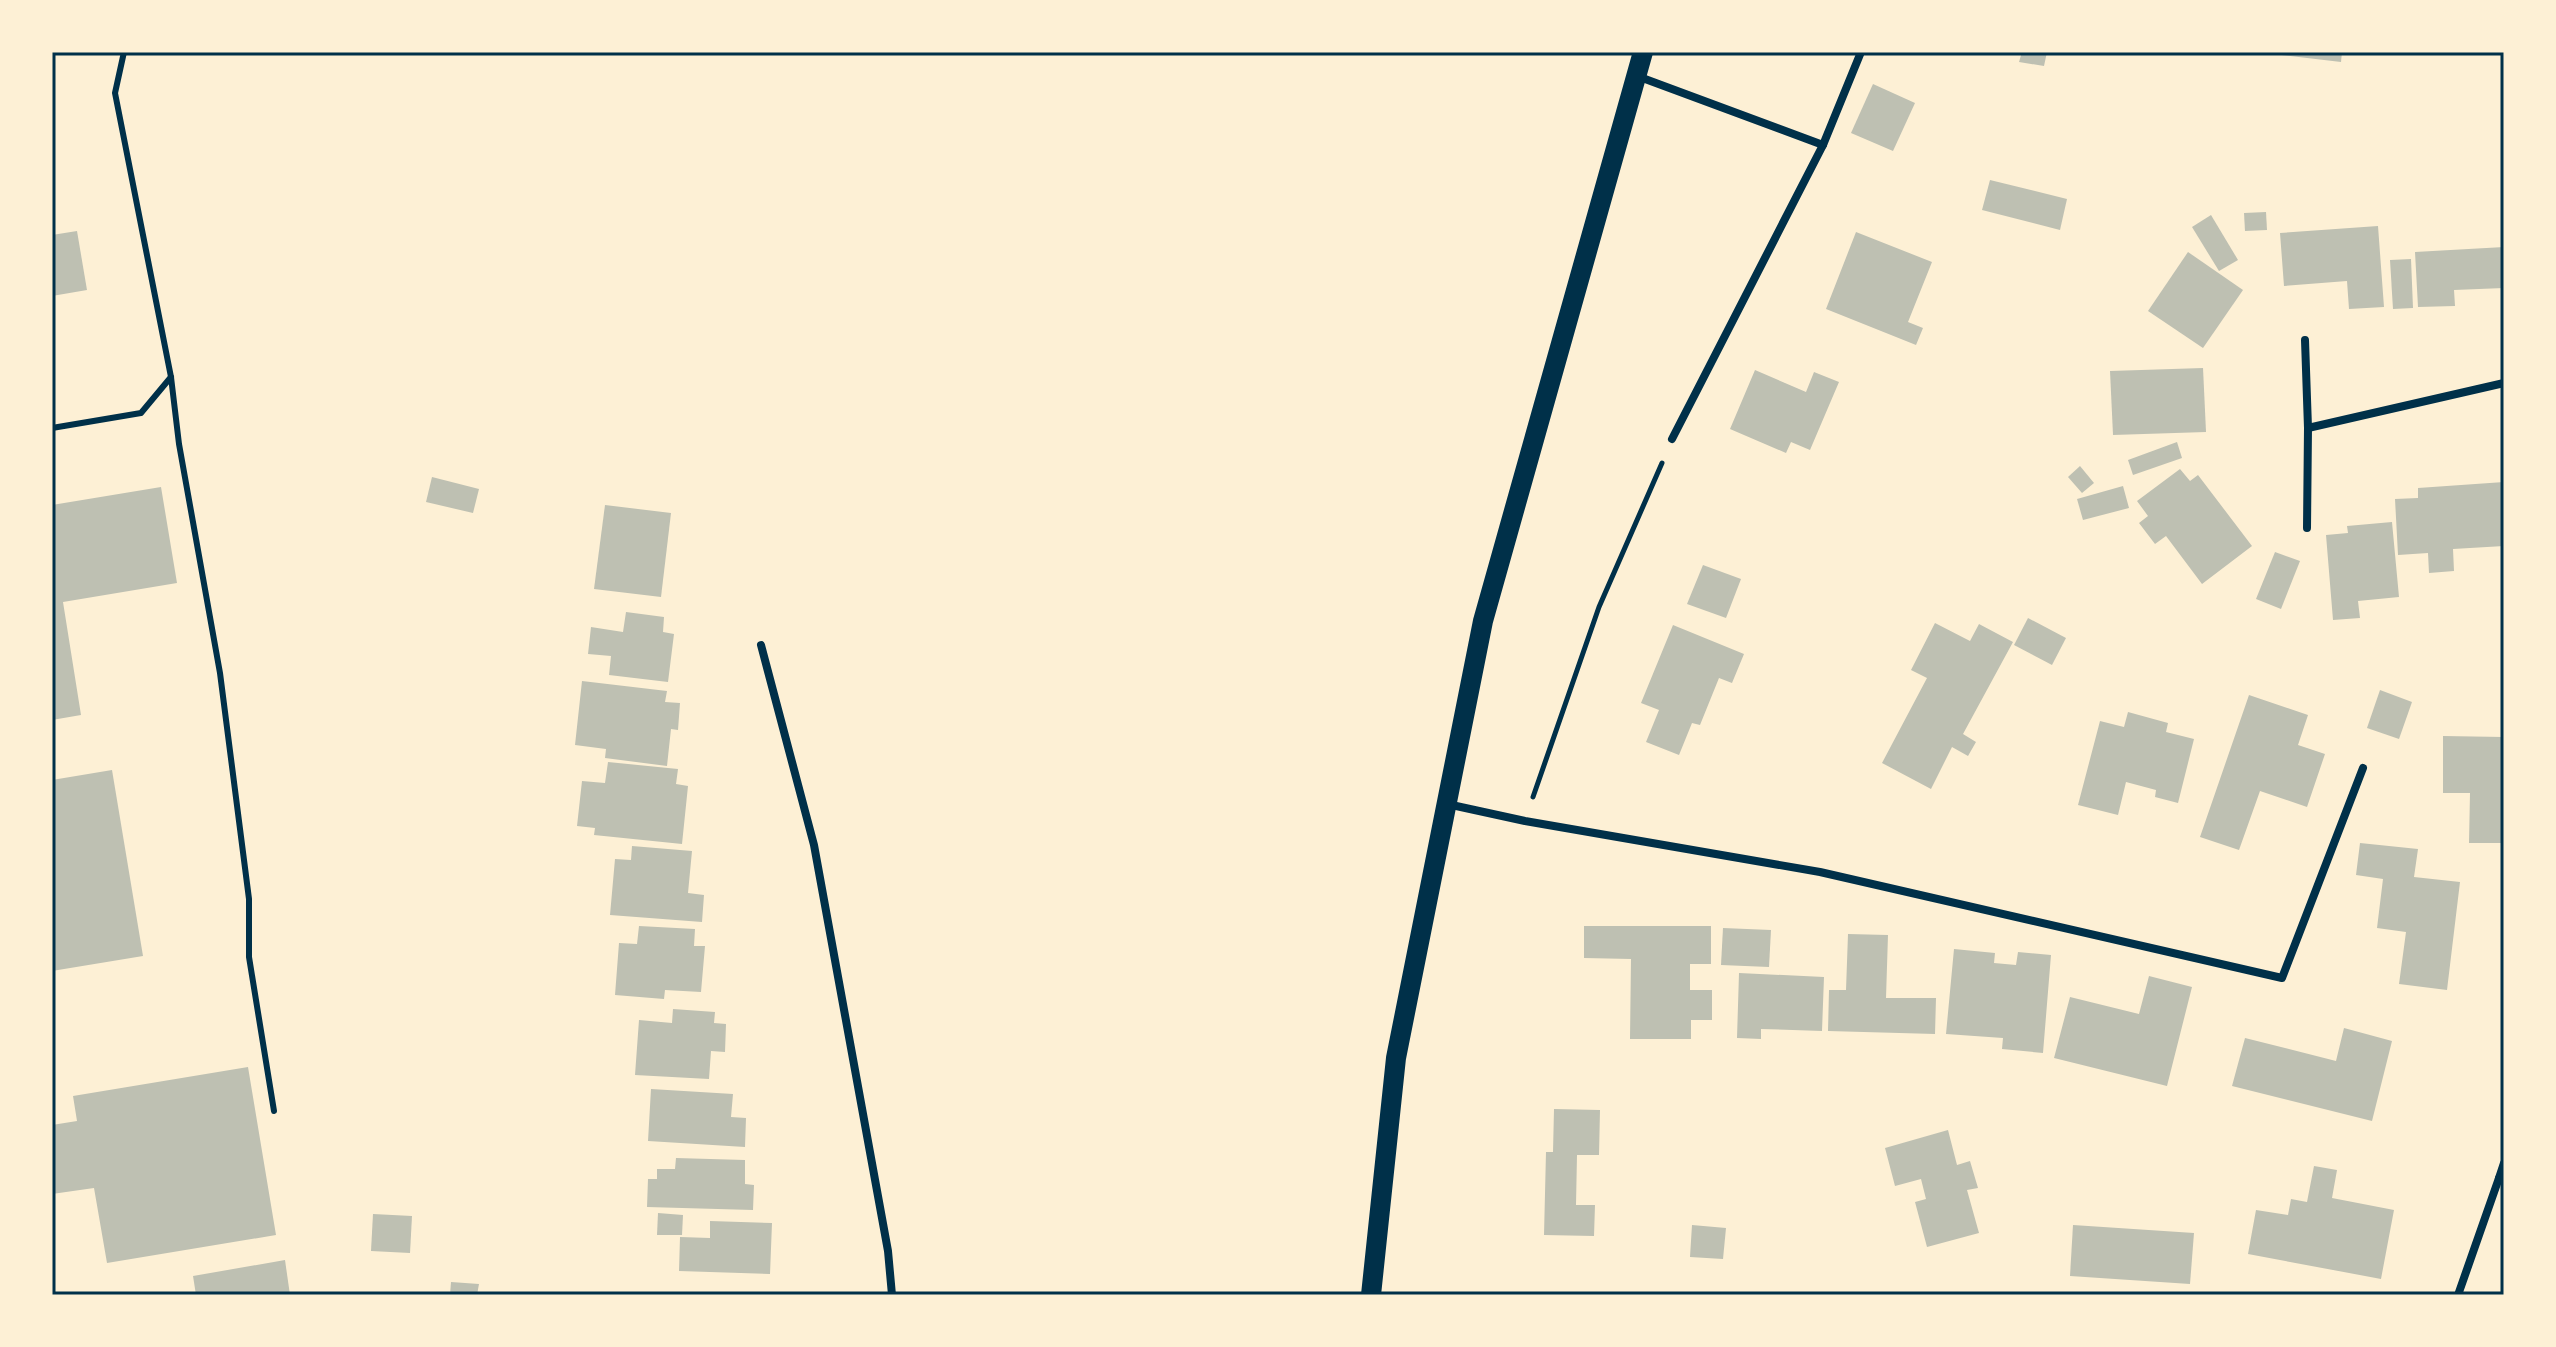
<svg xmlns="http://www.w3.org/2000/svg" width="2556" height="1347" font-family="'Exo 2',sans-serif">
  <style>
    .building { fill: #bec0b2 }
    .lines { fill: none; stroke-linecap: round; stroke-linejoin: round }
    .path { stroke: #003049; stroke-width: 5 }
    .service { stroke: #003049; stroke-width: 6 }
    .minor { stroke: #003049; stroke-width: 8 }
    .primary { stroke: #003049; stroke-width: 20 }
    .neatline { fill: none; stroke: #003049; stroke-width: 3 }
  </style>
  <rect width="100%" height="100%" fill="#fdf0d5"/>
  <g class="building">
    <path d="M2022,52H2047L2044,66L2019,62Z"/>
    <path d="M2273,52H2342L2341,62L2273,54Z"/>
    <path d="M1873,84L1915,103L1893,151L1851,133Z"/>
    <path d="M1990,180L2067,199L2060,230L1982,210Z"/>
    <path d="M2266,212L2267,230L2245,231L2244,213Z"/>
    <path d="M2211,215L2238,260L2219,271L2192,227Z"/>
    <path d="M2378,226L2384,307L2349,309L2347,281L2284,286L2280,233Z"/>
    <path d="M77,231L87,290L52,296V235Z"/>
    <path d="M1856,232L1932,262L1908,322L1923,328L1916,345L1826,309Z"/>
    <path d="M2504,247V288L2454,290L2455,306L2418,307L2415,252Z"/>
    <path d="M2188,252L2243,290L2203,348L2148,311Z"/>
    <path d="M2411,259L2413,308L2393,309L2390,260Z"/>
    <path d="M2203,368L2206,432L2113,435L2110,371Z"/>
    <path d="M1755,370L1806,392L1814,372L1839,382L1810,450L1791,442L1786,453L1730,429Z"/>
    <path d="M2177,442L2182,458L2133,475L2128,460Z"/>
    <path d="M2080,466L2094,483L2082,493L2068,477Z"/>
    <path d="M2180,469L2190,481L2198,475L2252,546L2202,584L2166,536L2155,544L2139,523L2148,516L2137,501Z"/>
    <path d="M432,477L479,489L473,513L426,502Z"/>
    <path d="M2504,482V546L2453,549L2454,571L2429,573L2428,553L2398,555L2395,499L2418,498V488Z"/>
    <path d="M2123,486L2129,508L2083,520L2077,499Z"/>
    <path d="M161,487L177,583L63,602L81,715L52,720V505Z"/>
    <path d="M605,505L671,513L661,597L594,589Z"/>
    <path d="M2392,522L2399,597L2358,601L2360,618L2333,620L2326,535L2348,533L2347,526Z"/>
    <path d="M2275,552L2300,561L2281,609L2256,599Z"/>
    <path d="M1703,565L1741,579L1726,618L1687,604Z"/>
    <path d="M626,612L664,617L663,632L674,634L668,682L609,675L611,656L588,654L591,627L623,632Z"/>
    <path d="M2028,618L2066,638L2052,665L2014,645Z"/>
    <path d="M1935,623L1970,641L1979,624L2013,642L1963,734L1976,742L1968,756L1952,747L1931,789L1882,763L1927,678L1911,670Z"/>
    <path d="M1673,625L1744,654L1732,683L1719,678L1700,725L1692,723L1679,755L1646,742L1659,710L1641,703Z"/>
    <path d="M582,681L667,691L665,702L680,703L678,730L671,729L667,766L605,758L606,749L575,745Z"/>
    <path d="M2380,690L2412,702L2399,739L2367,728Z"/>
    <path d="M2249,695L2308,715L2298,745L2325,754L2307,807L2260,791L2239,850L2200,837Z"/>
    <path d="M2128,712L2168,723L2166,732L2194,739L2178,803L2155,797L2156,790L2126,782L2118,815L2078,805L2100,721L2124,727Z"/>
    <path d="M2443,736L2504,737V843H2469L2470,793H2443Z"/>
    <path d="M608,762L678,769L676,784L688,786L682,844L594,835L595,828L577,826L582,781L605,783Z"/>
    <path d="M112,770L143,956L52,971V780Z"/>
    <path d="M2360,843L2418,849L2414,877L2460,882L2447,990L2399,984L2406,932L2377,928L2383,879L2356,875Z"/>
    <path d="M632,846L692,851L688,893L704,895L702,922L610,915L615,859L631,860Z"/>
    <path d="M639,926L695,929L694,946H705L701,992L665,990L664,999L615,995L619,943L637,944Z"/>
    <path d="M1584,926H1711V964H1690V990H1712V1020H1691V1039H1630L1631,959L1584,958Z"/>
    <path d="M1723,928L1771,930L1769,967L1721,965Z"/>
    <path d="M1848,934L1888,935L1886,998H1936L1935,1034L1828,1031L1829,990H1846Z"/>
    <path d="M1954,949L1995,953L1994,963L2016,965L2018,952L2051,955L2043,1053L2002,1049L2003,1038L1946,1034Z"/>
    <path d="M1739,973L1824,977L1822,1031L1761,1029V1039L1737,1038Z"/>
    <path d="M2149,976L2192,987L2167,1086L2054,1058L2070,997L2139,1014Z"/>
    <path d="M673,1009L715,1012L714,1023L726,1024L725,1052L711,1051L709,1079L635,1075L639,1020L672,1023Z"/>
    <path d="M2344,1028L2392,1041L2372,1121L2232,1086L2245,1038L2336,1061Z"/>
    <path d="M248,1067L276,1235L107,1263L94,1188L52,1194V1125L77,1121L73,1096Z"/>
    <path d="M651,1089L733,1094L731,1117L746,1118L745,1147L648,1141Z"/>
    <path d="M1554,1109L1600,1110L1599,1155H1577L1576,1205H1595L1594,1236L1544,1235L1546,1152H1553Z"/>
    <path d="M1948,1130L1957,1165L1970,1161L1978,1188L1967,1190L1979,1233L1927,1247L1915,1202L1926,1199L1921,1179L1895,1186L1885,1148Z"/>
    <path d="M676,1158L745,1160V1184L754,1185L753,1210L647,1207L648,1179H657V1169H675Z"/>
    <path d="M2314,1166L2337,1170L2332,1198L2394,1210L2381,1279L2248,1254L2256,1210L2288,1215L2291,1199L2307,1202Z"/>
    <path d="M658,1213L683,1215L682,1235H657Z"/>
    <path d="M373,1214L412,1216L410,1253L371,1251Z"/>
    <path d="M710,1221L772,1223L770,1274L679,1271L680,1237L710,1238Z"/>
    <path d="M1692,1225L1726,1228L1723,1259L1690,1257Z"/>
    <path d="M2073,1225L2194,1233L2190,1284L2070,1276Z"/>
    <path d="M285,1260L290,1295H196L193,1276Z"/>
    <path d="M451,1282L479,1284L477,1295H450Z"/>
  </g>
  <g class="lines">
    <path class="path" d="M1533,797L1599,607L1662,463"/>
    <g class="service">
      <path d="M124,52L115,93L171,377L179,444L220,673L249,899V957L274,1111"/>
      <path d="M52,428L141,413L171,377"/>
    </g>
    <g class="minor">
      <path d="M1637,76L1823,145L1672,439"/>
      <path d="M1823,145L1861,52"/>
      <path d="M2305,340L2308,428L2307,528"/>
      <path d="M2308,428L2504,383"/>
      <path d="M761,645L814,845L888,1251L892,1295"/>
      <path d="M1447,804L1525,821L1820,872L2282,978L2363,768"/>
      <path d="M2499,1178L2504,1163"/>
      <path d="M2458,1295L2499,1178L2504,1176"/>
    </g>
    <path class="primary" d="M1371,1295L1396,1058L1483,621L1643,52"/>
  </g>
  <rect width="2556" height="1347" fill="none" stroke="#fdf0d5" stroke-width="108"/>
  <rect x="54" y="54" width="2448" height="1239" class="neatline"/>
</svg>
